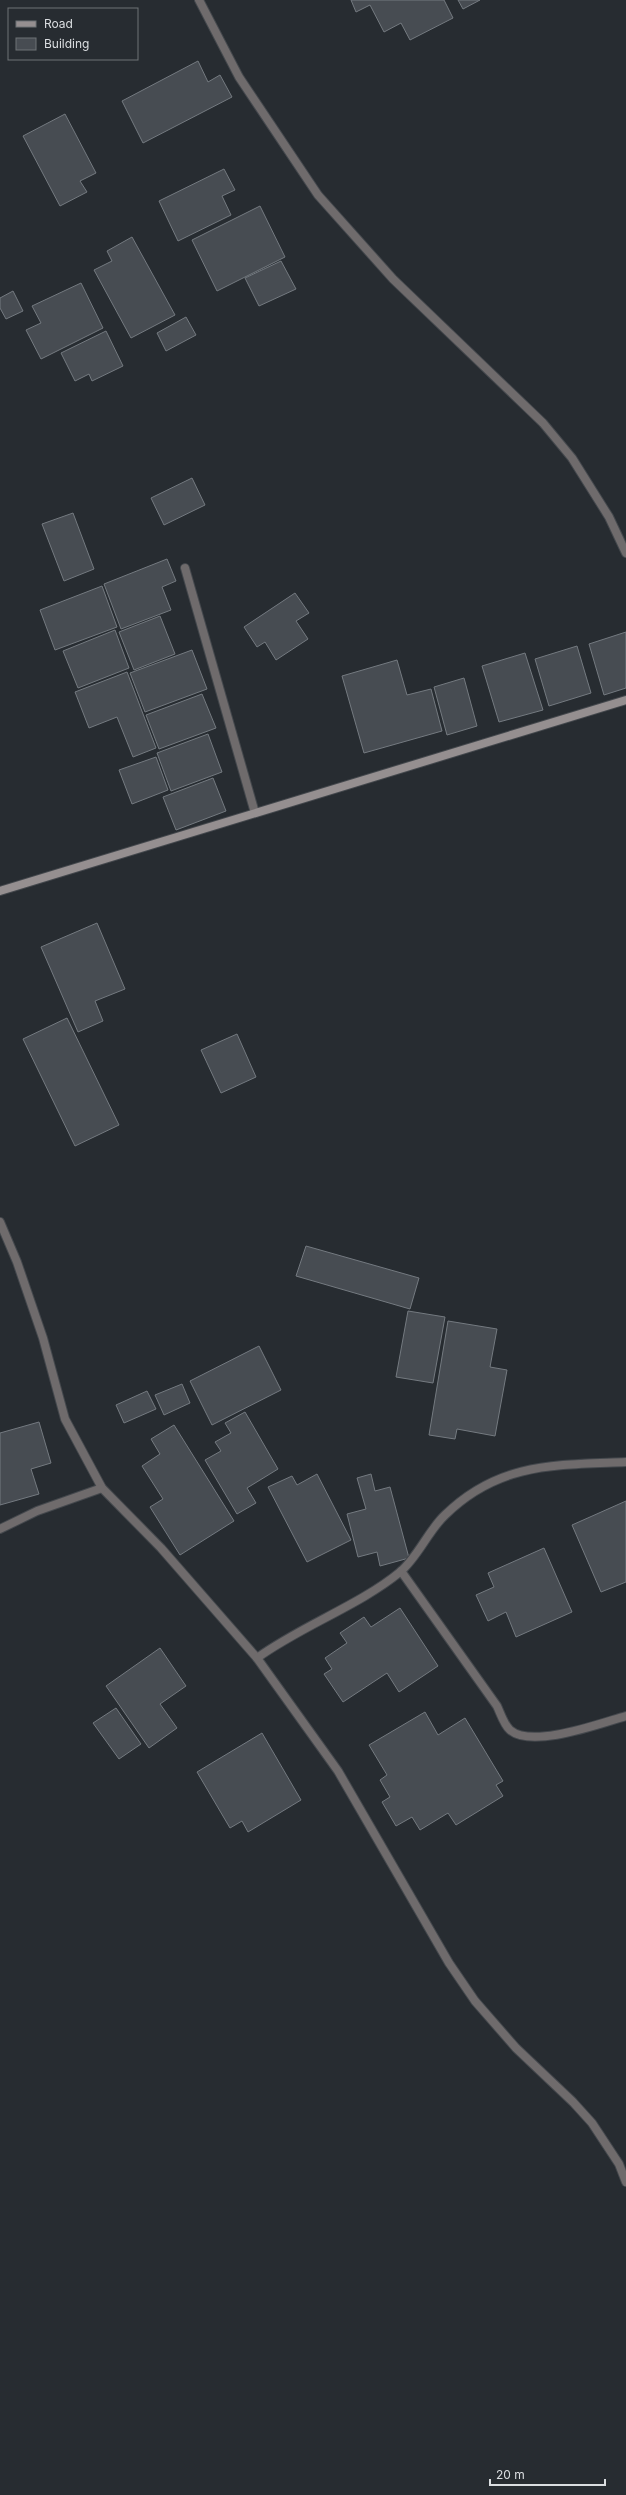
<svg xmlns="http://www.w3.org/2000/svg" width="626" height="2495" font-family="Inter,sans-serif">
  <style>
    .building { fill: #474c52; stroke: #747a80 }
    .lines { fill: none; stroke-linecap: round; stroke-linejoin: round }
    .street-casing { stroke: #44484d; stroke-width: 10 }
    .secondary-casing { stroke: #44484d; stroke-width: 10 }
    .street { stroke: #6f6b6c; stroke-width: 8 }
    .secondary { stroke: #958f90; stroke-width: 8 }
  </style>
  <rect width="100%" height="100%" fill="#272c31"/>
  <g class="building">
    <path d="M351,0H444L453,18L410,40L401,23L384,32L370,5L356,12Z"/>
    <path d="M458,0H480L463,9Z"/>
    <path d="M198,61L208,82L220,75L232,97L143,143L122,101Z"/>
    <path d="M65,114L96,173L80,181L87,192L60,206L23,136Z"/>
    <path d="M224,169L235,190L222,196L231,215L178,241L159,201Z"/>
    <path d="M260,206L285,257L217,291L192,240Z"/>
    <path d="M132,237L175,315L131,338L94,270L112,261L107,251Z"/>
    <path d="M281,261L296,289L259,306L245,278Z"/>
    <path d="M81,283L103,328L41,359L26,330L41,323L32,306Z"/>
    <path d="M13,291L23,311L6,319L0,308V298Z"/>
    <path d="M186,317L196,335L166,351L157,333Z"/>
    <path d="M106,331L123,366L92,381L89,374L75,381L61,353Z"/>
    <path d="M192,478L205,505L164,525L151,498Z"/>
    <path d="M73,513L94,569L64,581L42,524Z"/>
    <path d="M167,559L176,581L162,587L171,610L121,629L104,584Z"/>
    <path d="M102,586L117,627L55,650L40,610Z"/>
    <path d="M295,593L309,613L296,621L308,639L276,660L265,642L257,647L244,627Z"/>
    <path d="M160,616L175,654L134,670L119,632Z"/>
    <path d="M115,630L129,668L78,688L63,651Z"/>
    <path d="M626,632V688L604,695L589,644Z"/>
    <path d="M577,646L591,693L549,706L535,659Z"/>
    <path d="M192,650L207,689L145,712L130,673Z"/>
    <path d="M525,653L543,710L499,722L482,666Z"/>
    <path d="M397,660L407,695L431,689L442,731L364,753L342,676Z"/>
    <path d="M127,672L156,748L133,757L117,717L89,728L75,692Z"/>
    <path d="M464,678L477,726L447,735L434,687Z"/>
    <path d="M202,694L216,728L159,749L146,715Z"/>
    <path d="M208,734L222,772L171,791L157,753Z"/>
    <path d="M156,757L168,790L132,804L119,770Z"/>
    <path d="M213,778L226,811L176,830L163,797Z"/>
    <path d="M97,923L125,989L95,1001L103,1021L78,1032L41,947Z"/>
    <path d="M67,1018L119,1125L75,1146L23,1039Z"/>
    <path d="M237,1034L256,1077L221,1093L201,1050Z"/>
    <path d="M306,1246L419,1278L410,1309L296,1276Z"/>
    <path d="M408,1311L445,1317L433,1383L396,1377Z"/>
    <path d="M448,1321L497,1329L490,1367L507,1370L495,1436L457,1429L455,1439L429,1435Z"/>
    <path d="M259,1346L281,1390L212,1425L190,1381Z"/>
    <path d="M182,1384L190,1403L164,1415L155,1395Z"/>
    <path d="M147,1391L156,1409L124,1423L116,1405Z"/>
    <path d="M245,1412L278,1469L247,1488L256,1503L237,1514L205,1460L221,1451L215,1442L231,1433L225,1423Z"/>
    <path d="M39,1422L51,1463L31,1469L39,1494L0,1505V1433Z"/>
    <path d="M174,1425L234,1521L180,1555L150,1507L163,1499L142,1466L160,1454L151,1439Z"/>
    <path d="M317,1474L351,1540L307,1562L268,1487L292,1476L297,1485Z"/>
    <path d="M371,1474L375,1491L390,1487L409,1558L380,1566L377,1552L358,1557L347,1514L366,1509L357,1478Z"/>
    <path d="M626,1501V1582L601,1592L572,1525Z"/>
    <path d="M544,1548L572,1612L516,1637L506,1612L488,1621L476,1595L494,1587L488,1573Z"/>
    <path d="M400,1608L438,1666L399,1692L387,1673L343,1702L324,1674L332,1669L325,1658L347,1643L340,1633L364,1617L371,1627Z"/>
    <path d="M160,1648L186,1686L160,1704L177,1728L149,1748L106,1686Z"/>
    <path d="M116,1708L141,1744L119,1759L93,1723Z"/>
    <path d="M425,1712L438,1735L465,1718L503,1781L496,1785L503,1796L456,1825L448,1813L420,1830L412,1817L396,1826L382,1802L390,1797L380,1780L387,1775L369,1745Z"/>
    <path d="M262,1733L301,1800L248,1832L242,1821L230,1828L197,1772Z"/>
  </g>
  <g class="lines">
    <g class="street-casing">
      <g id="street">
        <path d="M199,0L239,77L318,195L393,279L543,423L572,458L609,517L626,553"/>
        <path d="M185,568L255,813"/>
        <path d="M0,1222L17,1262L43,1338L65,1419L102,1488L161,1548L257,1658L338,1771L449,1963L475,2001L516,2048L573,2102L592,2123L619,2164L626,2182"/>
        <path d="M0,1529L37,1511L102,1488"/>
        <path d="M401,1571L497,1706C500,1712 504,1725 510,1730C532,1749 601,1723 626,1716"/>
        <path d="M257,1658C301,1626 360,1605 400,1572C418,1557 428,1531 445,1515C499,1462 556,1465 626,1462"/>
      </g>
    </g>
    <g class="secondary-casing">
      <path id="secondary" d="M0,891L626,700"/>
    </g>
    <use href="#street" class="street"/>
    <use href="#secondary" class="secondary"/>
  </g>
  <rect x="8" y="8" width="130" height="52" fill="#272c31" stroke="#6f7377"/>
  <rect x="16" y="21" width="20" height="6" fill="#958f90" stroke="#6f7377"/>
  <text x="44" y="28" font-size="12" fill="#dbdee1">Road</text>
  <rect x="16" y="38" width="20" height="12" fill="#474c52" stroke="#6f7377"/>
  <text x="44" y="48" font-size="12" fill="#dbdee1">Building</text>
  <path d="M490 2479v6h115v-6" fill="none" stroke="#dbdee1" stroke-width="2"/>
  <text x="496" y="2479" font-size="12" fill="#dbdee1" stroke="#272c31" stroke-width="3" paint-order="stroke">20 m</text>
</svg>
